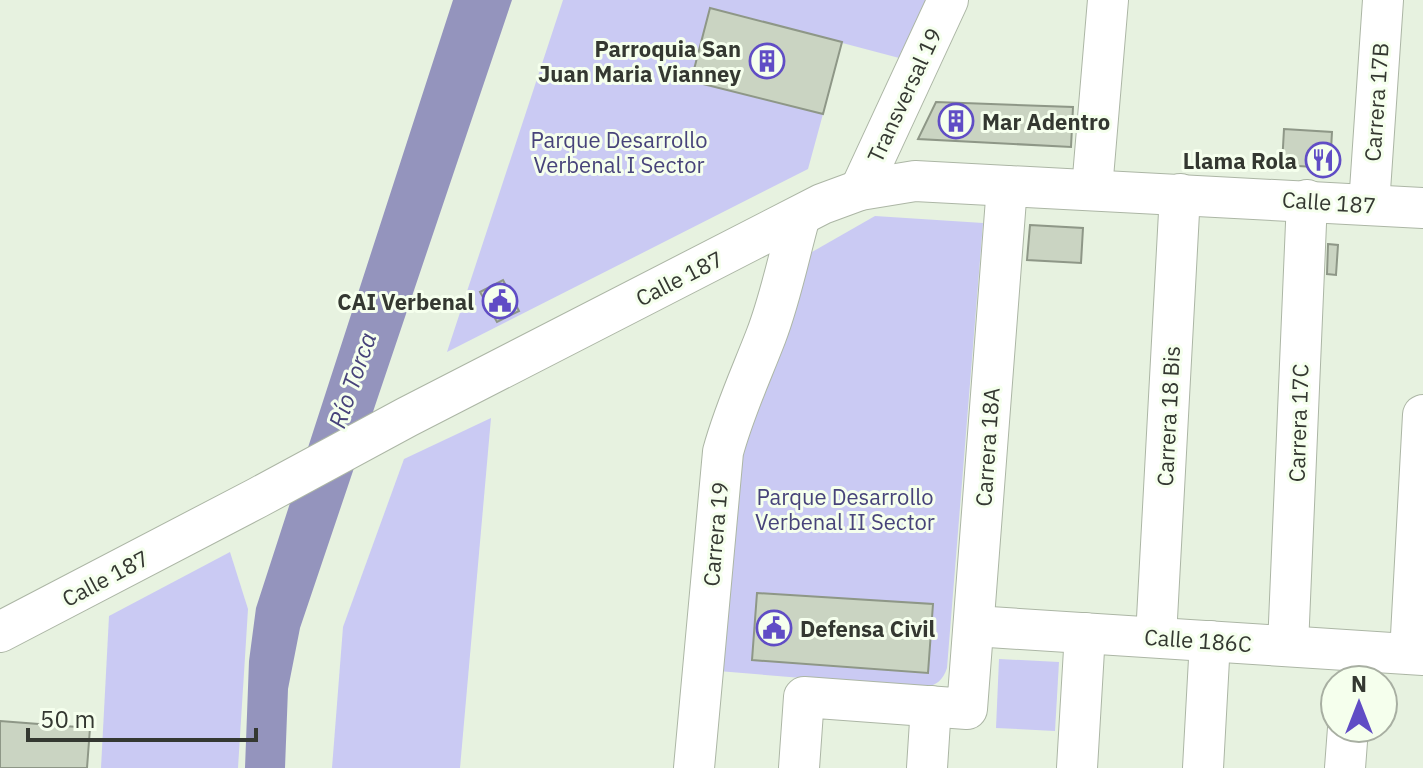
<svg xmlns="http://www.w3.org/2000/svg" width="1423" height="768" font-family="'IBM Plex Sans',sans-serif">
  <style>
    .green { fill: #cacaf3 }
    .water { fill: #9494bd }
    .building { fill: #cad4c2; stroke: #8e9787; stroke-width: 2 }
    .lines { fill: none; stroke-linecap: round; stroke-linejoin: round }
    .minor-casing { stroke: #acb6a5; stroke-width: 42 }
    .minor { stroke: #fff; stroke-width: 40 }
    .labels { text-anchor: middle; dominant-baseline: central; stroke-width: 6; stroke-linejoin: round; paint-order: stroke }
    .poi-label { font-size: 22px; font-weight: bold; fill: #343831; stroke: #f5ffed; text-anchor: end }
    .street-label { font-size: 22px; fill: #343831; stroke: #f5ffed }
    .park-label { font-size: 22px; fill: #47437a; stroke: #f5ffed }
    .water-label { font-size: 24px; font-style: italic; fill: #47437a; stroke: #f5ffed }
  </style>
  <rect width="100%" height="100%" fill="#e7f2e0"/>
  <g class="green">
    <path d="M563,0H927L903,59L710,8L692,81L823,114L808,169L447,352Z"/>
    <path d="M875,216L983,223L947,668C943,680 937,685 924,688L718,671L732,477L780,356L802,274L812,252Z"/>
    <path d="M491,418L460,768H332L343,627L404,459Z"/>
    <path d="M230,552L248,609L238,768H101L109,616Z"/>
    <path d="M999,659L1059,662L1055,731L996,728Z"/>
  </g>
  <path class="water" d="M453,0H512L300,628L288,689L285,768H245L249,661L256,608Z"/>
  <g class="building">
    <path d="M710,8L842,42L823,114L691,81Z"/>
    <path d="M936,102L1073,107L1071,147L918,139Z"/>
    <path d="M1284,129L1332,132L1330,168L1282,165Z"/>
    <path d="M1030,225L1083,228L1081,263L1027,260Z"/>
    <path d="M1328,244L1338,245L1336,275L1327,274Z"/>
    <path d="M503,280L519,311L497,322L480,292Z"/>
    <path d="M757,593L933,604L928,673L752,660Z"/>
    <path d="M0,721L90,728L87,768H0Z"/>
  </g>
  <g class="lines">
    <g class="minor-casing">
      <g id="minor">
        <path d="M1092,189L1108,0"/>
        <path d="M860,190L948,0"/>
        <path d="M1369,205L1383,0"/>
        <path d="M974,626L1423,655"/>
        <path d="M0,632L257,498L407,417L822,204L860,190L915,181L1423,208"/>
        <path d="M1156,637L1180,194"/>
        <path d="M1288,646L1307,200"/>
        <path d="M1410,654L1423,415"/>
        <path d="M694,768L723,452C734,411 751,375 766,336C781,297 789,255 800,216"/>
        <path d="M799,768L804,697L967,709L1007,186"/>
        <path d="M927,768L931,706"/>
        <path d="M1077,768L1085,633"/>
        <path d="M1203,768L1210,641"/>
        <path d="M1345,768L1348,728"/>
      </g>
    </g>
    <use href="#minor" class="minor"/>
  </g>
  <defs>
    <g id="building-ring" transform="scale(1.8)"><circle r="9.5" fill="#f5ffed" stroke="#604dc5" stroke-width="1.5"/><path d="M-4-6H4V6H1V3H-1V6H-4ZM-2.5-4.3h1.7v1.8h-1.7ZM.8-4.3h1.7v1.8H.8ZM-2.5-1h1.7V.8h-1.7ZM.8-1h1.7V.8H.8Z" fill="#604dc5"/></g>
    <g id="restaurant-ring" transform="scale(1.8)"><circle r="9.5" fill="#f5ffed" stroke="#604dc5" stroke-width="1.5"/><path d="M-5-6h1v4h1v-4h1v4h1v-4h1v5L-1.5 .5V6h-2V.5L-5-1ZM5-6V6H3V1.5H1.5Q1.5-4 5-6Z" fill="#604dc5"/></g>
    <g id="civic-ring" transform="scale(1.8)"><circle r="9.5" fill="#f5ffed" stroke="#604dc5" stroke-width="1.5"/><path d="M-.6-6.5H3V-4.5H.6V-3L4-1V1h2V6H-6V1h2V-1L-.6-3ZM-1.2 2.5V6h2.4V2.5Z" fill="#604dc5"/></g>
  </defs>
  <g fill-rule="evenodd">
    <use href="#building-ring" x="767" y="61"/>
    <use href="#building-ring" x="956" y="121"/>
    <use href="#restaurant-ring" x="1323" y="160"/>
    <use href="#civic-ring" x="500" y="301"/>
    <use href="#civic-ring" x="774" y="628"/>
  </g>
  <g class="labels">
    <g class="poi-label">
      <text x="741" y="48">Parroquia San<tspan x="741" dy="25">Juan Maria Vianney</tspan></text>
      <text x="982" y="121" text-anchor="start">Mar Adentro</text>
      <text x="1297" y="160">Llama Rola</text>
      <text x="474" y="301">CAI Verbenal</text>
      <text x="800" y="628" text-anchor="start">Defensa Civil</text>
    </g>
    <g class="street-label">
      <text transform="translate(904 95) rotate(-65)">Transversal 19</text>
      <text transform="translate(1376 102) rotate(-86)">Carrera 17B</text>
      <text transform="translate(1329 202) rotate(4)">Calle 187</text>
      <text transform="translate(679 278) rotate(-27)">Calle 187</text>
      <text transform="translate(1168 416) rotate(-87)">Carrera 18 Bis</text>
      <text transform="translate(1298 423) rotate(-88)">Carrera 17C</text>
      <text transform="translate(987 447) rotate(-86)">Carrera 18A</text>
      <text transform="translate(715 534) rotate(-85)">Carrera 19</text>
      <text transform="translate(105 578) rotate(-28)">Calle 187</text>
      <text transform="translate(1198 640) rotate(4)">Calle 186C</text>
    </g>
    <g class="park-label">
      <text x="619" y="139">Parque Desarrollo<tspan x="619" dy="25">Verbenal I Sector</tspan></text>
      <text x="845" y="496">Parque Desarrollo<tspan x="845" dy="25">Verbenal II Sector</tspan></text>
    </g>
    <g class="water-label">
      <text transform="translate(352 380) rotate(-71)">Río Torca</text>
    </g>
  </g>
  <g transform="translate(1359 704)"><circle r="38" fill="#f5ffed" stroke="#a8afa2" stroke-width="2"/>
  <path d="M0-6L14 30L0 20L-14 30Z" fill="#604dc5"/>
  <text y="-12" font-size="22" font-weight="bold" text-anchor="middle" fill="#343831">N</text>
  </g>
  <path d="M28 728v12h228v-12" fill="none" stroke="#343831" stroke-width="4"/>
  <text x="40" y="728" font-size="24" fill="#343831" stroke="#f5ffed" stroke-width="6" paint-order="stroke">50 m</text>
</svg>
